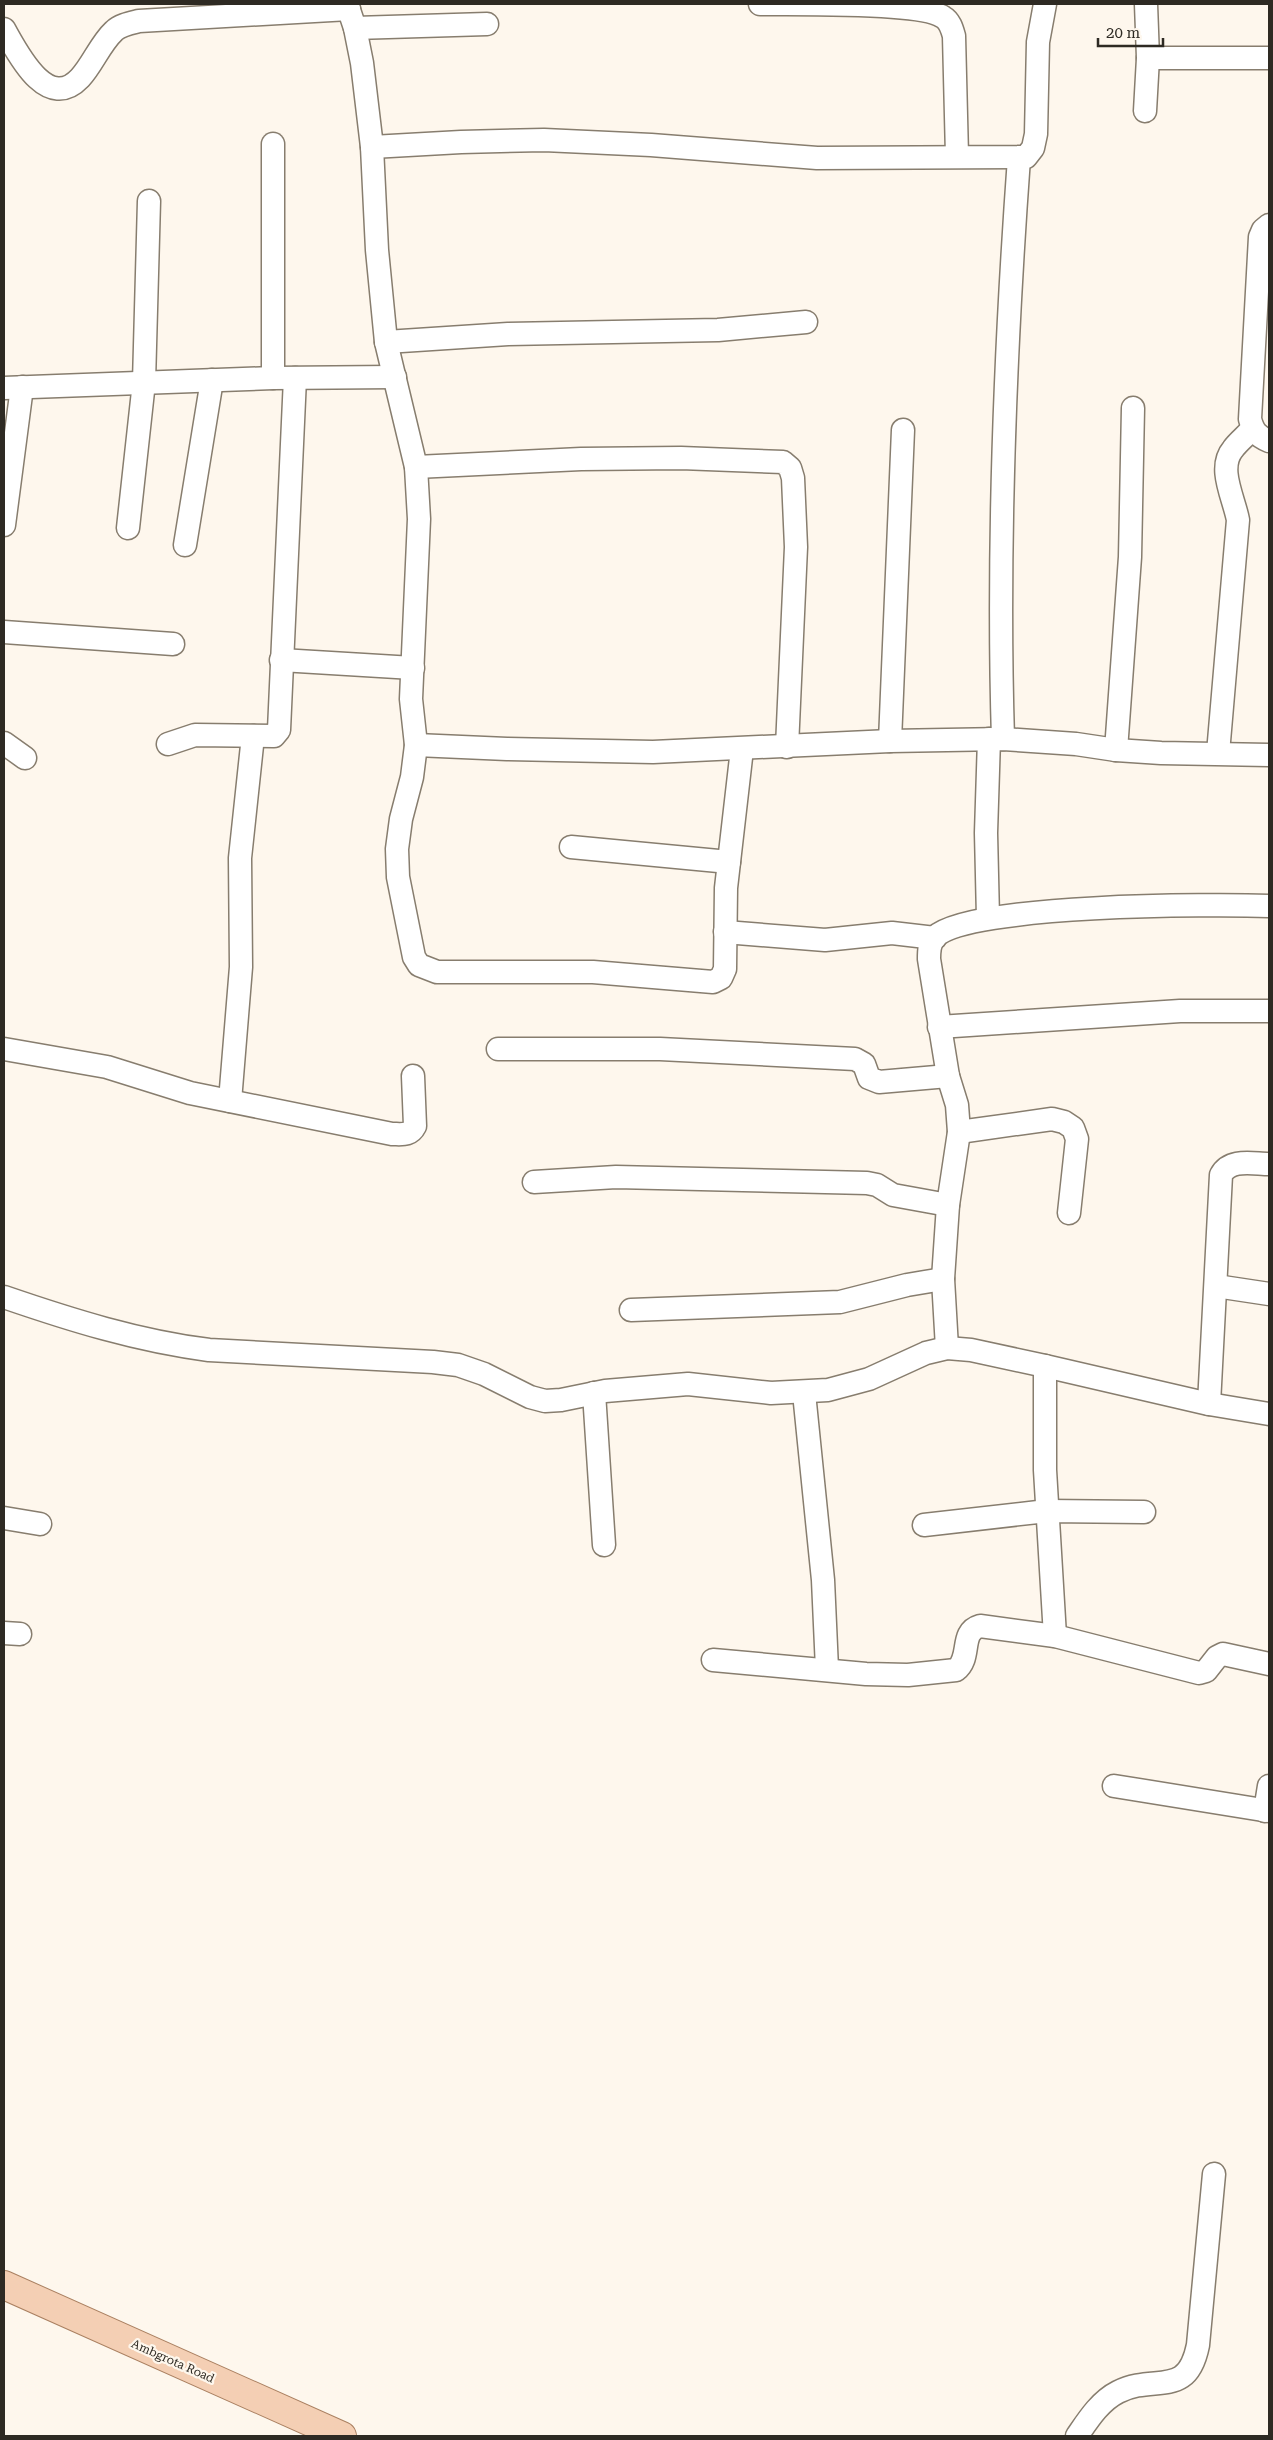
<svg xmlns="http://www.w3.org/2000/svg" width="1273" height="2440" font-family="'Roboto Serif',serif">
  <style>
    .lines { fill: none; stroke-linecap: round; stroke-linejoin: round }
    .minor-casing { stroke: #877d6e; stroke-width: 25 }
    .major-casing { stroke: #aa8061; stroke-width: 30 }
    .minor { stroke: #fff; stroke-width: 22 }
    .major { stroke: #f4cfb4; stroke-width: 28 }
    .labels { text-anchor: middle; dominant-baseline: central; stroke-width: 4.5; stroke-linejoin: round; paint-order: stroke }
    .street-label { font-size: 12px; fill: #2e2a23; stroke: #fef7ed }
  </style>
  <rect width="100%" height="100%" fill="#fef7ed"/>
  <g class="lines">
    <g class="minor-casing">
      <g id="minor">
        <path d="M347,4L355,28L362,63L372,147L377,250L386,342L416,467L419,519L411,699L416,745L412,777L401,819L397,849L398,877L414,957L419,965L437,972H593L713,982L721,978L725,969L726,888L742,749"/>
        <path d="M760,4C792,4 922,2 943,17C950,21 952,29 954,36L957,156"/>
        <path d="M355,28L487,24"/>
        <path d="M4,29C17,52 47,113 80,78C93,64 100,44 114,31C120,25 131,23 139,21L349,9"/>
        <path d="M1148,58H1269"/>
        <path d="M1145,111L1148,58L1146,4"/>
        <path d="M273,144V378"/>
        <path d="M372,147L461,142L544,140L651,145L817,158L1026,157L1033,148L1036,134L1038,42L1045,4"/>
        <path d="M1269,225L1263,230L1260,237L1250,419C1253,431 1257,436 1269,441"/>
        <path d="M386,342L508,334L718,330L806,322"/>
        <path d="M4,388L273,378L395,377"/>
        <path d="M416,467L581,459L681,458L783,462L790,468L793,478L796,547L787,747"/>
        <path d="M4,525L22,387"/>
        <path d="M128,528L144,382L149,201"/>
        <path d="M185,545L212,380"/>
        <path d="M4,632L173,644"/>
        <path d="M281,660L413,668"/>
        <path d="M1003,739C997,545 1005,351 1019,158"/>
        <path d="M890,741L903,430"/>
        <path d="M4,743L25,758"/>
        <path d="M168,744L195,735L274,736L279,730L295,378"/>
        <path d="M416,745L507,749L653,752L890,741L1003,739L1076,744L1116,750L1161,753L1269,755"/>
        <path d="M1116,750L1130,557L1133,408"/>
        <path d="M1218,753L1238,520C1234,498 1217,468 1233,449C1238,442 1246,436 1252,429"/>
        <path d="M571,847L729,862"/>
        <path d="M988,918L986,833L989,739"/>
        <path d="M725,932L825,940L892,933L935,938"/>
        <path d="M939,1027L1180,1011H1269"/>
        <path d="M4,1049L107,1067L190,1093L392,1134C402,1134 410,1136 415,1126L413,1076"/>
        <path d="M498,1049H660L855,1059L864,1064L869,1078L879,1082L948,1076"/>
        <path d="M230,1101L241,967L240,858L253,736"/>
        <path d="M959,1132L1052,1119L1064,1122L1073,1128L1077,1139L1069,1213"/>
        <path d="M534,1182L616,1177L867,1183L877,1185L893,1195L948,1205"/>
        <path d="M1216,1286L1269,1294"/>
        <path d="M4,1297C71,1320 138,1341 209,1350L433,1362L458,1365L484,1374L530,1397L545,1401L561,1400L605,1391L688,1384L771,1393L828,1390L869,1379L926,1353L947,1348L971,1350L1045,1366L1209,1404L1269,1414"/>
        <path d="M631,1310L840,1302L907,1285L943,1279"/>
        <path d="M947,1348L943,1279L948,1205L959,1132L957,1105L948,1076L929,959C929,951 929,943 935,937C968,904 1215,904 1269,906"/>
        <path d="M1045,1366V1470L1055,1636"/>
        <path d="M594,1393L604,1545"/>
        <path d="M804,1393L823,1580L827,1669"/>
        <path d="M1209,1404L1221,1175C1230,1158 1253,1164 1269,1164"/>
        <path d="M4,1518L40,1524"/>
        <path d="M924,1525L1047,1511L1144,1512"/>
        <path d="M4,1633L20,1634"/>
        <path d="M713,1660L866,1674L908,1675L956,1670C972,1658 959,1632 980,1626L1055,1636L1199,1673L1206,1671L1217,1657L1223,1654L1269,1664"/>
        <path d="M1114,1786L1269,1811"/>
        <path d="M1265,1811L1269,1786"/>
        <path d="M1077,2436C1088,2420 1100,2401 1118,2392C1155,2373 1187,2400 1198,2345L1214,2174"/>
      </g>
    </g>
    <g class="major-casing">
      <path id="major" d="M4,2285L342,2436"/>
    </g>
    <use href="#minor" class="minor"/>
    <use href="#major" class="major"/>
  </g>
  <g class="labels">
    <g class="street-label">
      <text transform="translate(173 2361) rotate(24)">Ambgrota Road</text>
    </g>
  </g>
  <rect width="1273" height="2440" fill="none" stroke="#2e2a23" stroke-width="10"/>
  <path d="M1098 38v8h65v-8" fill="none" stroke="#2e2a23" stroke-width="2.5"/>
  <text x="1106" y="38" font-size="15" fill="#2e2a23" stroke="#fef7ed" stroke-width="4" paint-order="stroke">20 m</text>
</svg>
